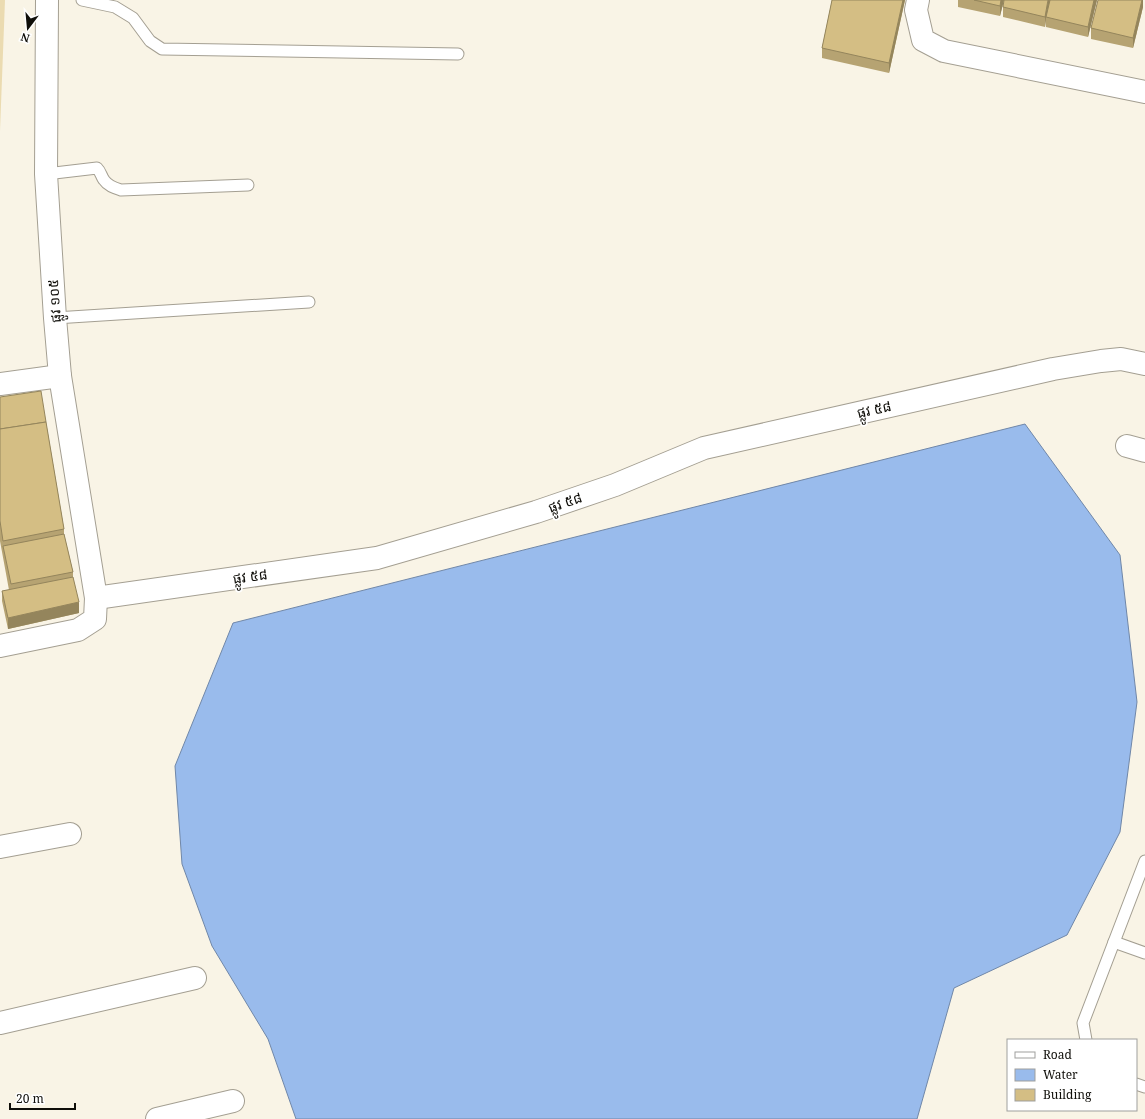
<svg xmlns="http://www.w3.org/2000/svg" width="1145" height="1119" font-family="'Noto Serif','Noto Sans Khmer',serif">
  <style>
    .green { fill: #ebdbb1 }
    .water { fill: #99bbec; stroke: #7087a8 }
    .lines { fill: none; stroke-linecap: round; stroke-linejoin: round }
    .lane-casing { stroke: #a49f92; stroke-width: 13 }
    .street-casing { stroke: #a49f92; stroke-width: 24 }
    .lane { stroke: #fff; stroke-width: 11 }
    .street { stroke: #fff; stroke-width: 22 }
    .wall { fill: #b6a372 }
    .shaded-wall { fill: #94855c }
    .building { fill: #d4be84; stroke: #94855c }
    .labels { text-anchor: middle; dominant-baseline: central; stroke-width: 3.5; stroke-linejoin: round; paint-order: stroke }
    .street-label { font-size: 14px; fill: #0f0e09; stroke: #fff }
  </style>
  <rect width="100%" height="100%" fill="#f9f4e6"/>
  <path class="green" d="M0,0H5L0,131Z"/>
  <path class="water" d="M1025,424L1120,555L1137,702L1120,832L1067,935L954,988L917,1119H296L268,1039L212,946L182,864L175,766L233,623Z"/>
  <g class="lines">
    <g class="lane-casing">
      <g id="lane">
        <path d="M82,0L115,7L133,18L150,41L162,49L458,54"/>
        <path d="M46,174L97,168C101,172 101,176 104,180C108,186 115,188 121,190L248,185"/>
        <path d="M55,318L309,302"/>
        <path d="M1114,942L1145,953"/>
        <path d="M1086,1040L1083,1023L1145,861"/>
        <path d="M1136,1084L1145,1087"/>
      </g>
    </g>
    <g class="street-casing">
      <g id="street">
        <path d="M918,0L916,10L923,40L944,51L1145,92"/>
        <path d="M0,384L60,376"/>
        <path d="M1127,446L1145,451"/>
        <path d="M96,598L377,558L536,512L615,485L704,448L1053,369L1101,361L1121,359L1145,364"/>
        <path d="M0,646L78,630L95,619L96,598L60,376L55,318L46,174L47,0"/>
        <path d="M0,847L70,834"/>
        <path d="M0,1023L195,978"/>
        <path d="M157,1119L233,1101"/>
      </g>
    </g>
    <use href="#lane" class="lane"/>
    <use href="#street" class="street"/>
  </g>
  <g class="wall">
    <path d="M832,0H905L889,73L822,58V48Z"/>
    <path d="M958,0H1004L1000,16L958,7Z"/>
    <path d="M1097,0L1088,37L1046,27V20L1045,27L1003,17V7Z"/>
    <path d="M1143,0V7L1133,48L1091,39V28Z"/>
    <path d="M0,397L46,422L64,529V534L73,572V577L79,613L8,629L2,601V591L9,590L0,541Z"/>
  </g>
  <g class="shaded-wall">
    <path d="M903,0H905L889,73V63Z"/>
    <path d="M1001,0H1004L1000,16V6Z"/>
    <path d="M1048,0H1051L1046,17L1045,27V17Z"/>
    <path d="M1094,0H1097L1088,37V27Z"/>
    <path d="M1142,0H1143V7L1133,48V38Z"/>
    <path d="M79,602V613L8,629V618Z"/>
  </g>
  <g class="building">
    <path d="M832,0H903L889,63L822,48Z"/>
    <path d="M974,0H1001L1000,6Z"/>
    <path d="M1004,0H1048L1045,17L1003,7Z"/>
    <path d="M1050,0H1094L1088,27L1046,17Z"/>
    <path d="M1098,0H1142L1133,38L1091,28Z"/>
    <path d="M41,391L46,422L0,429V397Z"/>
    <path d="M46,422L64,529L3,541L0,521V429Z"/>
    <path d="M64,534L73,572L11,584L3,546Z"/>
    <path d="M73,577L79,602L8,618L2,591Z"/>
  </g>
  <g class="labels">
    <g class="street-label">
      <text transform="translate(54 301) rotate(-94)">ផ្លូវ ១០៥</text>
      <text transform="translate(874 409) rotate(-13)">ផ្លូវ ៥៨</text>
      <text transform="translate(565 502) rotate(-19)">ផ្លូវ ៥៨</text>
      <text transform="translate(250 576) rotate(-8)">ផ្លូវ ៥៨</text>
    </g>
  </g>
  <rect x="1007" y="1039" width="130" height="72" fill="#ffffff" stroke="#9f9f9d"/>
  <rect x="1015" y="1052" width="20" height="6" fill="#ffffff" stroke="#9f9f9d"/>
  <text x="1043" y="1059" font-size="12" fill="#0f0e09">Road</text>
  <rect x="1015" y="1069" width="20" height="12" fill="#99bbec" stroke="#9f9f9d"/>
  <text x="1043" y="1079" font-size="12" fill="#0f0e09">Water</text>
  <rect x="1015" y="1089" width="20" height="12" fill="#d4be84" stroke="#9f9f9d"/>
  <text x="1043" y="1099" font-size="12" fill="#0f0e09">Building</text>
  <g transform="translate(28 28) rotate(196)" stroke="#ffffff" stroke-width="3" paint-order="stroke">
  <path d="M0-3L7 15L0 10L-7 15Z" fill="#0f0e09"/>
  <text y="-6" font-size="11" font-weight="bold" text-anchor="middle" fill="#0f0e09">N</text>
  </g>
  <path d="M10 1103v6h65v-6" fill="none" stroke="#0f0e09" stroke-width="2"/>
  <text x="16" y="1103" font-size="12" fill="#0f0e09" stroke="#ffffff" stroke-width="3" paint-order="stroke">20 m</text>
</svg>
